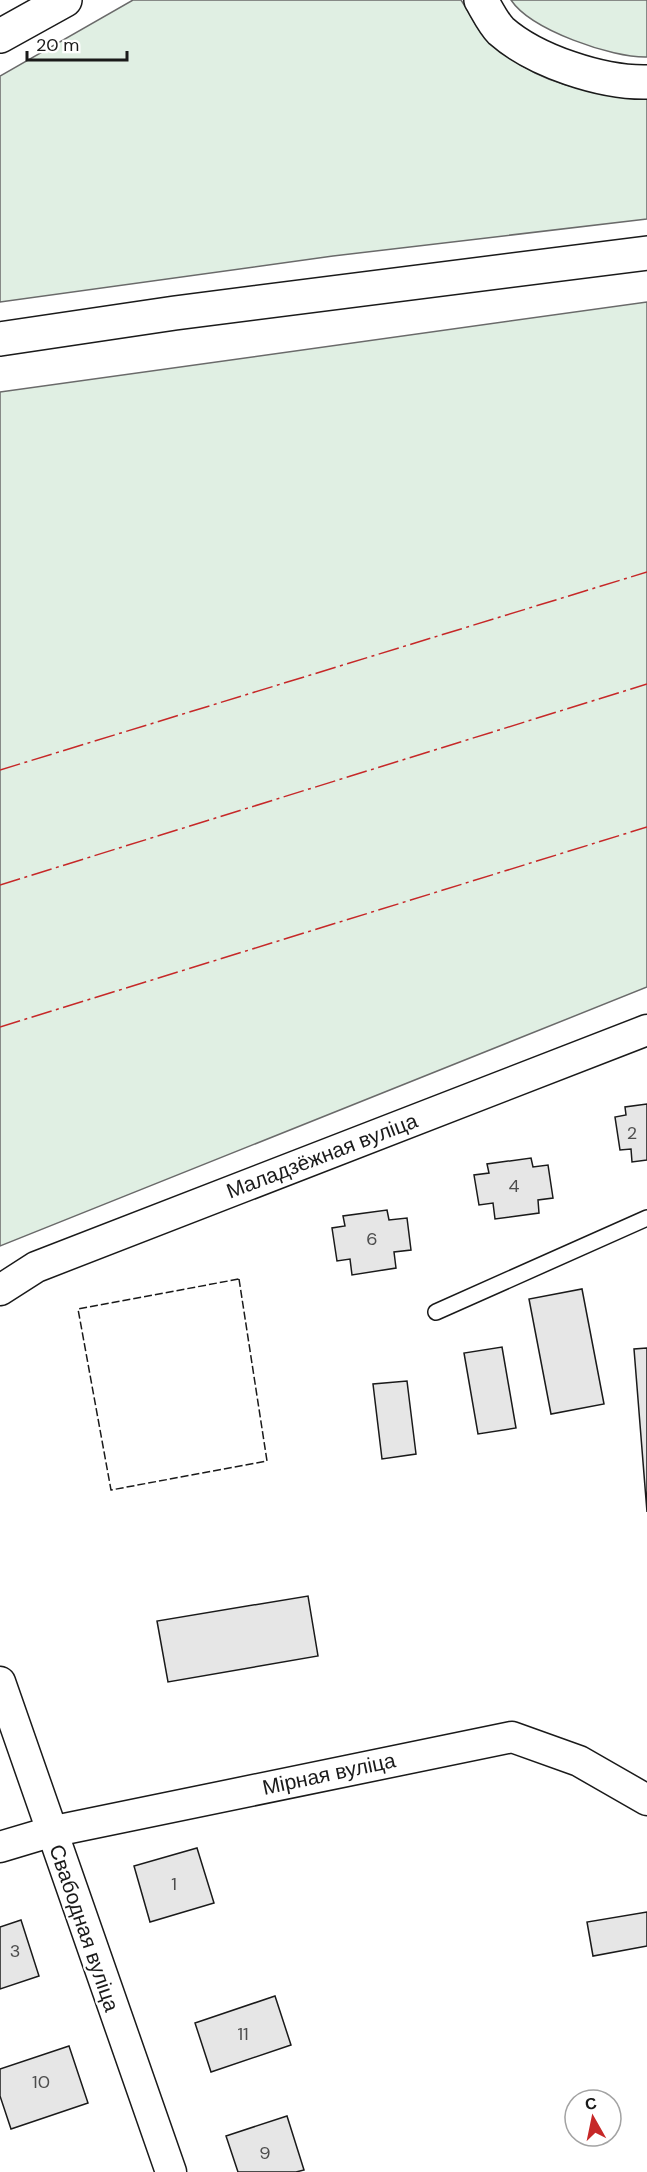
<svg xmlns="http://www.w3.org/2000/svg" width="647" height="2172" font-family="'DM Sans',sans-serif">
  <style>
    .green { fill: #e0efe3; stroke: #6a6a6a; stroke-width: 1.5 }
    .building { fill: #e6e6e6; stroke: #1a1a1a; stroke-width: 1.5 }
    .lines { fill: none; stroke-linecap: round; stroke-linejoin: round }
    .lane-casing { stroke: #1a1a1a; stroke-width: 18 }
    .street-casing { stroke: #1a1a1a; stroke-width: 33 }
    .highway-casing { stroke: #1a1a1a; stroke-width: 36 }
    .lane { stroke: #fff; stroke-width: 15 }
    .street { stroke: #fff; stroke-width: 30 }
    .highway { stroke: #fff; stroke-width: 33 }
    .fence { stroke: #1a1a1a; stroke-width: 1.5; stroke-dasharray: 8 3; stroke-linecap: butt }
    .power { stroke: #c62828; stroke-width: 1.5; stroke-dasharray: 21 4.5 3 4.5; stroke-linecap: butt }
    .labels { text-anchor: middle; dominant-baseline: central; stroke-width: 4.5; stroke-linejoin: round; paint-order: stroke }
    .number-label { font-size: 18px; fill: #4d4d4d }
    .street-label { font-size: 21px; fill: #1a1a1a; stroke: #fff }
  </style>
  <rect width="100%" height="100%" fill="#fff"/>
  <g class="green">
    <path d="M133,0H461C470,13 478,32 489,42C540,86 583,92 647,97V219L333,256L0,302V76Z"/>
    <path d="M511,0H647V57C612,58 531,30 511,0Z"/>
    <path d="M647,302V987L0,1246V392Z"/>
  </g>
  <g class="building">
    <path d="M647,1104V1160L632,1162L631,1149L620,1150L615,1117L626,1115L625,1107Z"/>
    <path d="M531,1158L533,1167L548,1165L553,1198L538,1200L539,1213L495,1219L493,1203L479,1205L474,1175L489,1173L487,1164Z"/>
    <path d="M387,1210L389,1220L407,1218L411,1250L394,1252L396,1268L352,1275L350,1259L337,1261L332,1228L345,1226L343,1216Z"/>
    <path d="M582,1289L604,1404L551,1414L529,1299Z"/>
    <path d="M502,1347L516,1428L478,1434L464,1353Z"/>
    <path d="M647,1348V1512L634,1349Z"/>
    <path d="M407,1381L416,1454L382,1459L373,1384Z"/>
    <path d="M308,1596L318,1656L168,1682L157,1621Z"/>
    <path d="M197,1848L214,1903L150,1922L134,1866Z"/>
    <path d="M647,1912V1946L593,1956L587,1922Z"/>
    <path d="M21,1920L39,1976L0,1989V1927Z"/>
    <path d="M275,1996L291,2045L211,2072L195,2023Z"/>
    <path d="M69,2046L88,2103L11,2129L0,2096V2069Z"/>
    <path d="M287,2116L304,2170L296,2172H238L226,2136Z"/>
  </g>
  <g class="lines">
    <g class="lane-casing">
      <path id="lane" d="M436,1312L647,1218"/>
    </g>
    <g class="street-casing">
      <g id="street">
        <path d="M0,1290L36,1267L647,1030"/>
        <path d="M0,1682L171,2172"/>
        <path d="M0,1847L50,1832L512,1737L579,1761L647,1800"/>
      </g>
    </g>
    <g class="highway-casing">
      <g id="highway">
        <path d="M481,0C487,10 493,23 501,31C535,61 602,83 647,82"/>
        <path d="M0,36L65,0"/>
        <path d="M0,339L175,313L647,253"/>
      </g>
    </g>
    <use href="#lane" class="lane"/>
    <use href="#street" class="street"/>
    <use href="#highway" class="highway"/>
    <path class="fence" d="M239,1279L267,1461L111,1490L78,1309Z"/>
    <g class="power">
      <path d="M0,770L647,572"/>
      <path d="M0,885L647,684"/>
      <path d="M0,1027L647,827"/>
    </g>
  </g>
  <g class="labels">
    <g class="number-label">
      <text x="632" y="1133">2</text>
      <text x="514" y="1186">4</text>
      <text x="372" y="1239">6</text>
      <text x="174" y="1884">1</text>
      <text x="15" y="1951">3</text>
      <text x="243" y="2034">11</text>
      <text x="41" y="2082">10</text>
      <text x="265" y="2153">9</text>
    </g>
    <g class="street-label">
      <text transform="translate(322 1156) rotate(-21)">Маладзёжная вуліца</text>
      <text transform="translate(329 1774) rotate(-12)">Мірная вуліца</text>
      <text transform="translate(84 1928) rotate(71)">Свабодная вуліца</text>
    </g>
  </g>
  <g transform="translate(593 2118) rotate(351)"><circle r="28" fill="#ffffff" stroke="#a3a3a3" stroke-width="1.5"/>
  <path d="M0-4.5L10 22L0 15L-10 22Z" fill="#c62828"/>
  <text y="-9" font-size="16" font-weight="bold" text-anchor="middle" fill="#1a1a1a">С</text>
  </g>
  <path d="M27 51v9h100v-9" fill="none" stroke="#1a1a1a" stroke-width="3"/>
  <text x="36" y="51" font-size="18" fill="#1a1a1a" stroke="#ffffff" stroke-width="4.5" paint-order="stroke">20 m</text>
</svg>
